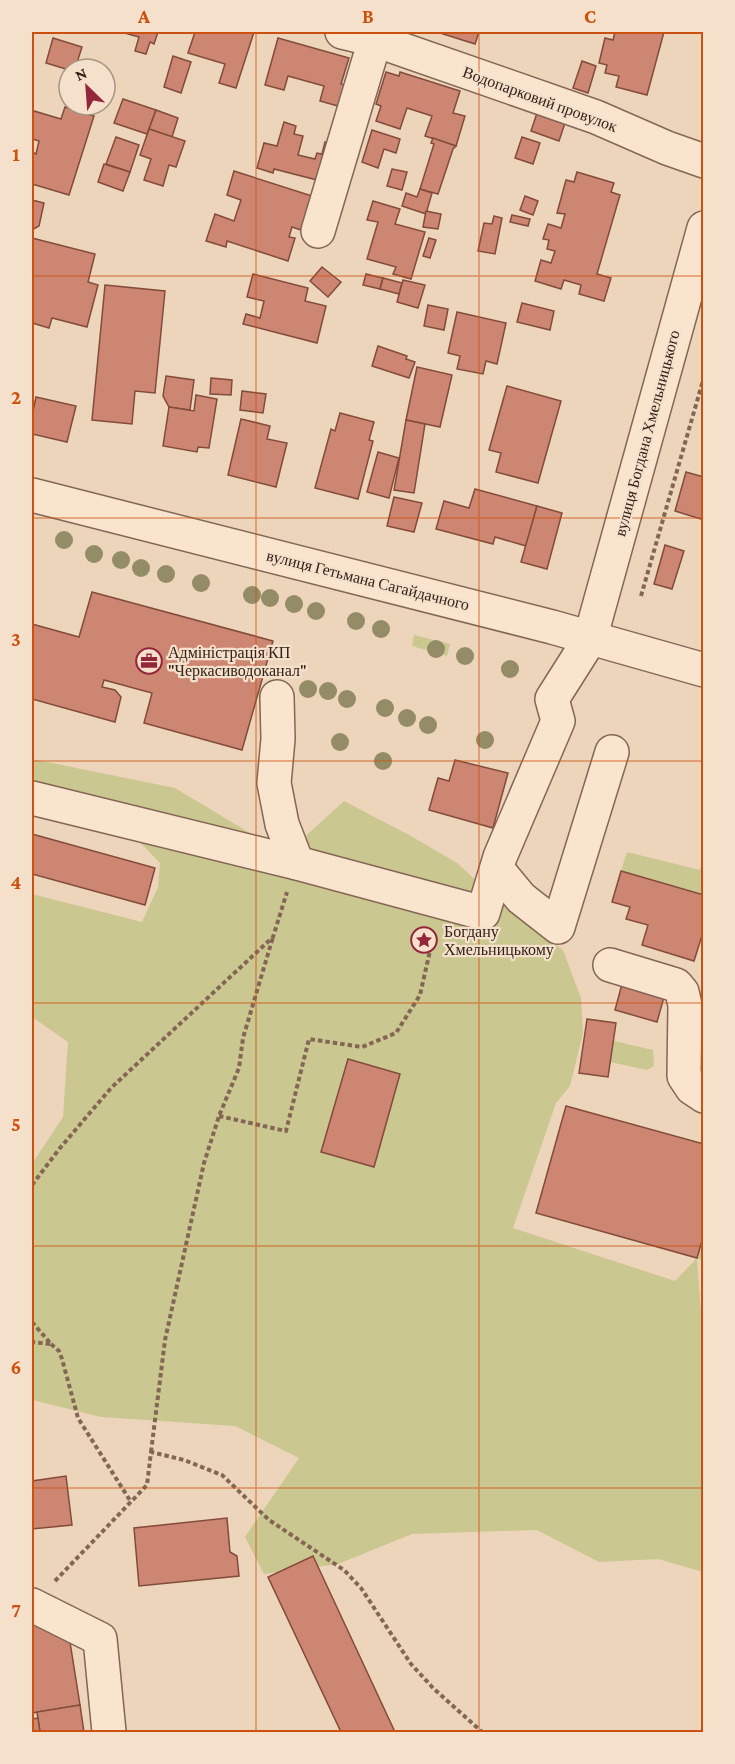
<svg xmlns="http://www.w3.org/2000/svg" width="735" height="1764" font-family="'Crimson Pro',serif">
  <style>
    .green { fill: #cbc790 }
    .building { fill: #cc8671; stroke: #834b3b; stroke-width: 1.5 }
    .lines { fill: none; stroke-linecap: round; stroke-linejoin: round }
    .minor-casing { stroke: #846655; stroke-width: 36 }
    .path { stroke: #846655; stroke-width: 4; stroke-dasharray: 4.5 3; stroke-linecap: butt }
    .minor { stroke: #f9e4ce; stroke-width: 33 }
    .tree { fill: #948c66 }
    .grid { fill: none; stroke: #cd510e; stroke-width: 1.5; stroke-opacity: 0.55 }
    .labels { text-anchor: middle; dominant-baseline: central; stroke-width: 4.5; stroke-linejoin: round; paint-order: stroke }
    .street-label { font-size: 16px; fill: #33221a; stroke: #f5e1cb }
    .poi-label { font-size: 16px; fill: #33221a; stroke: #f5e1cb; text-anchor: start }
    .neatline { fill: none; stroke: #cd510e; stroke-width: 2 }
    .grid-label { font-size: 20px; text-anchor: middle; font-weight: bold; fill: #cd510e }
  </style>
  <rect width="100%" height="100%" fill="#edd5bb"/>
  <g class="green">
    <path d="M414,635L450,644L447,656L412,646Z"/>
    <path d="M32,759L175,788L255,836L297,844L344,801L411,836L457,863L503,905L563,950L581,998L583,1033L570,1086L556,1103L513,1228L675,1281L697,1258L703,1234V1260L697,1259L704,1353L703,1572L658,1559L599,1562L537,1530L412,1534L338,1564L264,1574L245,1537L299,1458L235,1426L101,1417L32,1400V1164L63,1117L68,1042L32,1017V894L142,922L158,887L160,863L117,819L32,788Z"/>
    <path d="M627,852L700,870L703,859V895L621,871Z"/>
    <path d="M614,1041L653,1050L654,1066L647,1070L610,1062Z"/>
  </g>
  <g class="building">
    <path d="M121,32H158L154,44L150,42L146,54L135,51L139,37Z"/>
    <path d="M195,32H254L236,88L219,83L225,64L188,53Z"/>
    <path d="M437,32H479L475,44Z"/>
    <path d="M615,32H664L647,95L616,87L619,76L605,73L607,65L599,63L605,38L613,40Z"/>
    <path d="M53,38L82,47L75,69L69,70L46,63Z"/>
    <path d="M278,38L349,58L341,84L351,86L345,108L320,101L324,86L288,76L284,90L265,85Z"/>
    <path d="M173,56L191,62L181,93L164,87Z"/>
    <path d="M582,61L596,66L588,93L573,88Z"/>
    <path d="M386,72L399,76L400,72L460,91L453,113L465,116L456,146L425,136L432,116L407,108L400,129L376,121L381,106L376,104Z"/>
    <path d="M123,99L156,110L147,134L114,123Z"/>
    <path d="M65,107L94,116L69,195L32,184V152L36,154L39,141L32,139V117L34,111L61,119Z"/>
    <path d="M156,110L178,118L172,137L149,129Z"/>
    <path d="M537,113L565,123L559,141L531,131Z"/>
    <path d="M284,122L296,126L294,134L303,136L298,155L315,159L317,153L322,154L325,142L331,144L321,181L274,169L273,173L257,168L264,143L277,146Z"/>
    <path d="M149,129L185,141L176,167L169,165L163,186L144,180L151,159L140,155Z"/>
    <path d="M372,130L400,139L396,153L384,149L378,168L362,162Z"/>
    <path d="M116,137L139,145L130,172L106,164Z"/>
    <path d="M522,137L540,143L533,164L515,158Z"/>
    <path d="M433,138L456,146L453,149L438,194L420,189L434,144L431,143Z"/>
    <path d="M104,164L130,172L123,191L98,182Z"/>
    <path d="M392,169L407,172L402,190L387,186Z"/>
    <path d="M234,171L315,197L304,231L292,227L289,237L295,238L288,261L227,241L226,247L206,241L215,214L234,221L241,200L227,195Z"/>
    <path d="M577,172L614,183L611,192L620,195L597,274L611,278L604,301L579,294L581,285L564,280L561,289L535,281L541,260L551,263L555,251L547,249L549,240L543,239L548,224L561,228L565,214L557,213L566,180L574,182Z"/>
    <path d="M420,189L432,193L426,214L402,206L406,193L417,197Z"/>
    <path d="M525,196L538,201L533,215L520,210Z"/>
    <path d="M32,200L44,203L39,226L32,230Z"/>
    <path d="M373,201L400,209L395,224L425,232L411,279L393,274L396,267L367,259L378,222L367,220Z"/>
    <path d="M426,211L441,214L438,229L423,227Z"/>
    <path d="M512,215L530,219L528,226L510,222Z"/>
    <path d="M494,216L502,218L495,254L478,251L484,223L492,224Z"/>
    <path d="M32,238L95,254L88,282L98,285L87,327L52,318L49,328L32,323Z"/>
    <path d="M429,238L436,240L430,258L423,256Z"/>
    <path d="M322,267L341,282L328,297L310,281Z"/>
    <path d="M253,274L308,288L305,301L326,306L317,343L243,324L246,314L260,318L264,301L247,297Z"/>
    <path d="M366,274L383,278L380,289L363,285Z"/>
    <path d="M383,278L402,283L399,294L380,289Z"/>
    <path d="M403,280L425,285L418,308L397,302Z"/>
    <path d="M105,285L165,291L155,393L135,391L132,424L92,420Z"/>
    <path d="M522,303L554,311L550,330L517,322Z"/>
    <path d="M428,305L448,309L444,330L424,326Z"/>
    <path d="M457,312L506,323L497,364L486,361L483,374L457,369L460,356L448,353Z"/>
    <path d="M378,346L407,356L406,359L415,362L409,378L372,366Z"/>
    <path d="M417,367L452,375L440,427L406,420Z"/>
    <path d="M166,376L194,380L190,410L169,407L163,396Z"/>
    <path d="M211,378L232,380L231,395L210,394Z"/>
    <path d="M507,386L561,401L538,483L496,472L501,453L489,450Z"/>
    <path d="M242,391L266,394L263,413L240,410Z"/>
    <path d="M196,395L217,399L209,448L198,447L197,452L163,446L169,407L194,411Z"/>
    <path d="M36,397L76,406L67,442L32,434V416Z"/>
    <path d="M340,413L374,422L369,440L373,441L358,499L315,488L331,429L335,431Z"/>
    <path d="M241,419L270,426L267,439L287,443L276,487L228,475Z"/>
    <path d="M406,420L425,424L414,493L394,490Z"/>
    <path d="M378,452L399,458L389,498L367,492Z"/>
    <path d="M686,472L704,477V520L675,511Z"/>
    <path d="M475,489L537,506L526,546L495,537L493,544L436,529L444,501L469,508Z"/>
    <path d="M394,497L422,503L414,532L387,526Z"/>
    <path d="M537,506L562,513L547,569L521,562Z"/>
    <path d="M665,545L684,551L672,589L654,584Z"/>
    <path d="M92,592L273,641L242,750L144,723L152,693L104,680L102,687L115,690L121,697L115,722L32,699V624L79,637Z"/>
    <path d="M455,760L508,773L493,828L429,810L438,778L449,781Z"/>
    <path d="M32,834L155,868L145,905L32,874Z"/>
    <path d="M621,871L704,895V929L694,961L642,945L648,925L626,919L630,907L612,902Z"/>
    <path d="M622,984L664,997L657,1022L615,1010Z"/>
    <path d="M587,1019L616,1023L608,1077L579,1073Z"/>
    <path d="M348,1059L400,1074L374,1167L321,1152Z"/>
    <path d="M566,1106L704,1144V1234L697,1258L536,1213Z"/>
    <path d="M66,1476L72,1525L32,1529V1481Z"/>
    <path d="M227,1518L230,1552L237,1556L239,1576L139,1586L134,1528Z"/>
    <path d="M313,1556L395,1732H341L268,1577Z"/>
    <path d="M66,1617L80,1705L32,1713V1623Z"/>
    <path d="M80,1705L84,1732H40L37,1712Z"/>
    <path d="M38,1718L40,1732H32V1719Z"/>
  </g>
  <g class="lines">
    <g class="minor-casing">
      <g id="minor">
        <path d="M342,32L375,40L596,117L667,148L704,161"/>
        <path d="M318,231L375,40"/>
        <path d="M32,495L552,627L704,670"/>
        <path d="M277,697L278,739L274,783L282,824L297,863"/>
        <path d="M32,798L297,863L483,913L500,857L558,721L552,699L590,639L704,228"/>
        <path d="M497,869L521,898L558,927L612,752"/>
        <path d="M610,965L676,985L682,992L685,1005L684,1076L692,1088L704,1096"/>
        <path d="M32,1605L100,1639L109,1732"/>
      </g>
    </g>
    <g class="path">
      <path d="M641,596L704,377"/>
      <path d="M219,1116L286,1131L309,1039L362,1047L396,1033L420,995L434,933"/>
      <path d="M32,1185L60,1148L111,1088L273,937L287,892"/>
      <path d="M32,1322L51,1344L32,1342"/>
      <path d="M51,1344L59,1351L62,1359L78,1418L131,1502"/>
      <path d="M151,1452L165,1340L204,1163L219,1116L239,1068L243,1038L273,937"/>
      <path d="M55,1581L147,1485L151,1452L184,1460L222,1475L269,1520L344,1570L361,1588L411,1664L433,1688L482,1732"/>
    </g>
    <use href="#minor" class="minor"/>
  </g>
  <g class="tree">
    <circle cx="64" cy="540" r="9"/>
    <circle cx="94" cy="554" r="9"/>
    <circle cx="121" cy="560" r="9"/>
    <circle cx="141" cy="568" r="9"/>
    <circle cx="166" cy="574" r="9"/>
    <circle cx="201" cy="583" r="9"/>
    <circle cx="252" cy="595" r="9"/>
    <circle cx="270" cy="598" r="9"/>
    <circle cx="294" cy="604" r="9"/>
    <circle cx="316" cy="611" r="9"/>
    <circle cx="356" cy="621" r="9"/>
    <circle cx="381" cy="629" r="9"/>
    <circle cx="436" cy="649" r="9"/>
    <circle cx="465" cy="656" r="9"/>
    <circle cx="510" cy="669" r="9"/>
    <circle cx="308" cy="689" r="9"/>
    <circle cx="328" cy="691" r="9"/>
    <circle cx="347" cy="699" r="9"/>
    <circle cx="385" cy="708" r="9"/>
    <circle cx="407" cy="718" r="9"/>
    <circle cx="428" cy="725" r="9"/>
    <circle cx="485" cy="740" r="9"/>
    <circle cx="340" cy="742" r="9"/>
    <circle cx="383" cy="761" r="9"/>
  </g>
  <path class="grid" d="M256,32V1732M479,32V1732M32,276H704M32,518H704M32,761H704M32,1003H704M32,1246H704M32,1488H704"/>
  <defs>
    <g id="office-ring" transform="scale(1.35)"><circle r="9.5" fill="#f5e1cb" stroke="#93263a" stroke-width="1.5"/><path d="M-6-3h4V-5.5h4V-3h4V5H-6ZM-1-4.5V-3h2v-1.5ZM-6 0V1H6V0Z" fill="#93263a"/></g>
    <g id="sight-ring" transform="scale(1.35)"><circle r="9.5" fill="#f5e1cb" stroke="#93263a" stroke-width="1.5"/><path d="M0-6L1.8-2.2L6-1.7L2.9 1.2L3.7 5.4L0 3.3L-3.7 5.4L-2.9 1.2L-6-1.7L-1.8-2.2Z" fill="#93263a"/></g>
  </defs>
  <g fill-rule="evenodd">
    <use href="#office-ring" x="149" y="661"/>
    <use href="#sight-ring" x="424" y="940"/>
  </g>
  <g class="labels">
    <g class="street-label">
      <text transform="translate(540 99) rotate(20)">Водопарковий провулок</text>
      <text transform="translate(647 433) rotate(-75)">вулиця Богдана Хмельницького</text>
      <text transform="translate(368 580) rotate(14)">вулиця Гетьмана Сагайдачного</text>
    </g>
    <g class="poi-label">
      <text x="168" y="652">Адміністрація КП<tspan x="168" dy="18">"Черкасиводоканал"</tspan></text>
      <text x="444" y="931">Богдану<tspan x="444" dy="18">Хмельницькому</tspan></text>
    </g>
  </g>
  <rect width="735" height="1764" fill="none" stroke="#f5e1cb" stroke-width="66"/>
  <g transform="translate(87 87) rotate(335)"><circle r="28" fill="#f5e1cb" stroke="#a79584" stroke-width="1.5"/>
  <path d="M0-4.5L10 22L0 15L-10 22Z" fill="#93263a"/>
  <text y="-9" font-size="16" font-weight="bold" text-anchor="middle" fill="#33221a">N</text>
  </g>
  <rect x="33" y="33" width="669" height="1698" class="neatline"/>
  <g class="grid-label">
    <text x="144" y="23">A</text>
    <text x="368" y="23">B</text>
    <text x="590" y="23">C</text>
    <text x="16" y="161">1</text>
    <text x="16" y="404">2</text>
    <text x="16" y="646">3</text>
    <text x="16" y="889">4</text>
    <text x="16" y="1131">5</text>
    <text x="16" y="1374">6</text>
    <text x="16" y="1617">7</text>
  </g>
</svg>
